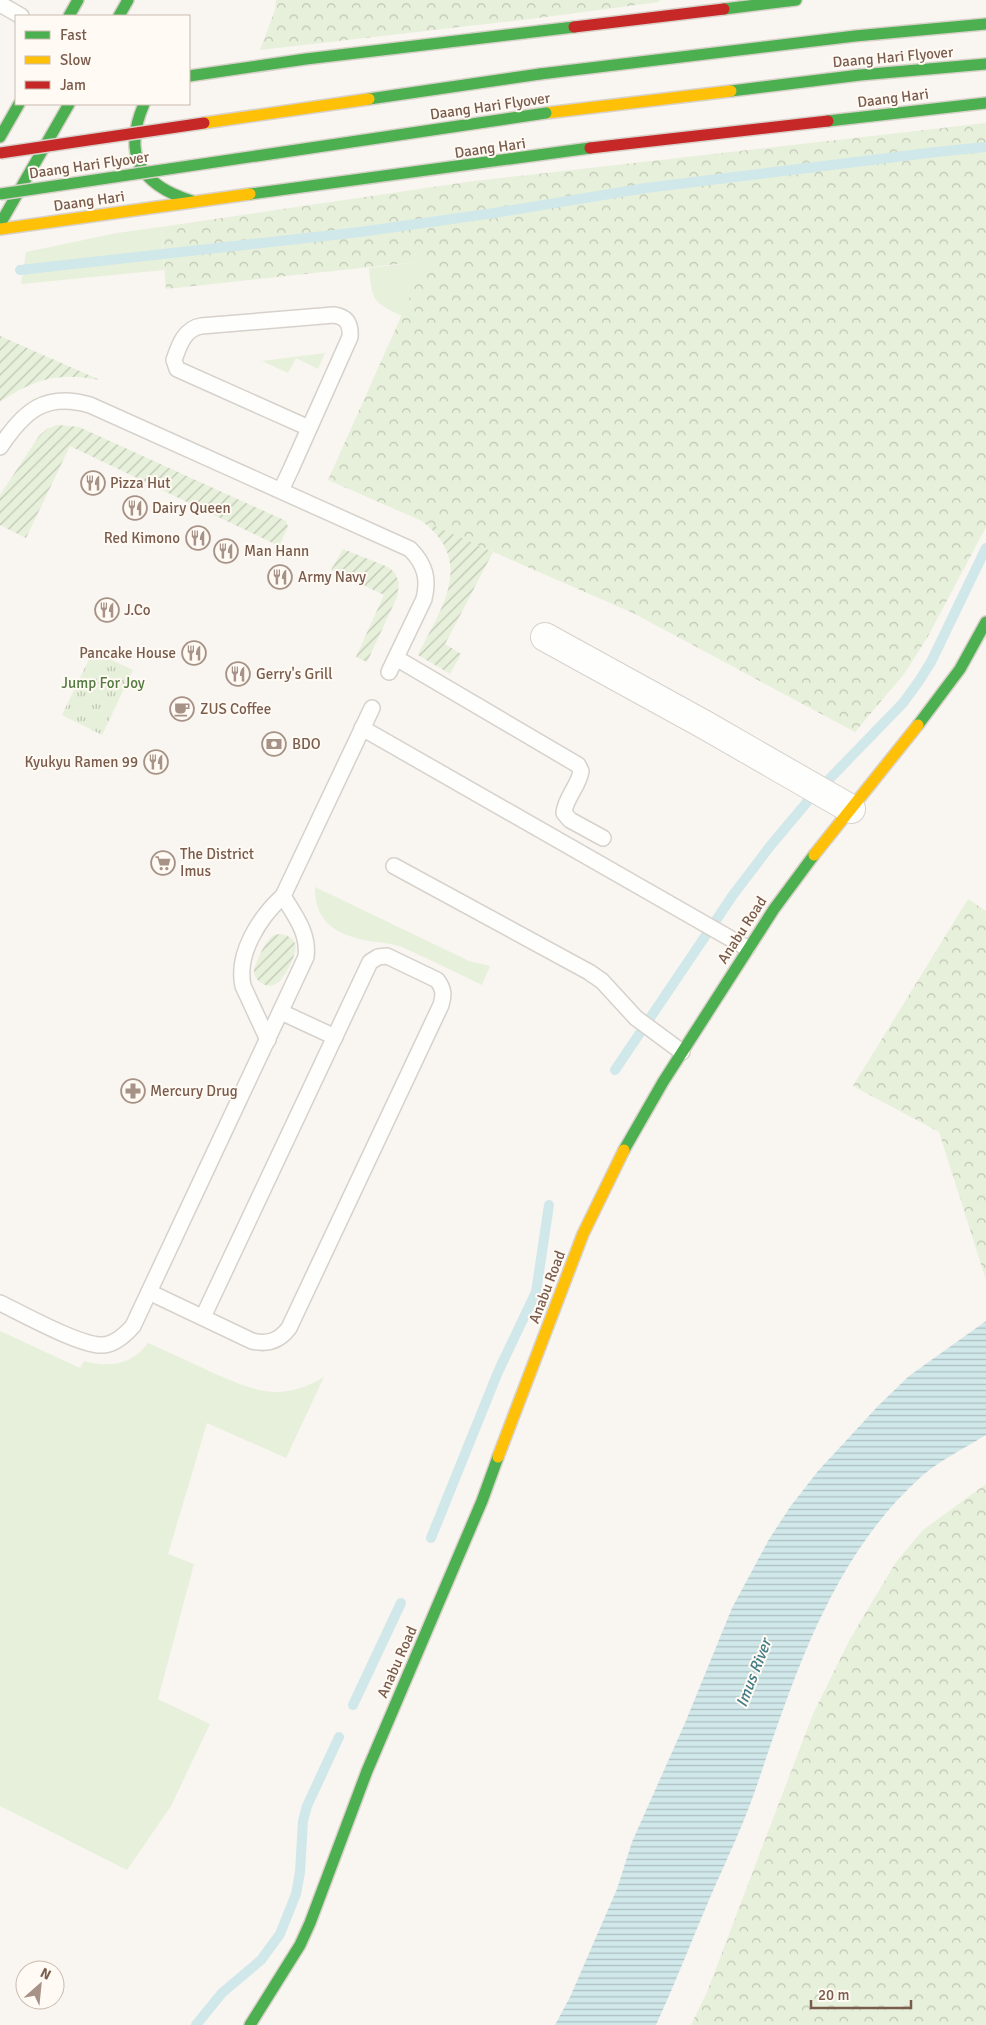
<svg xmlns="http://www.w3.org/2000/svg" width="986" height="2025" font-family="Signika,sans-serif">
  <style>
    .grass { fill: #e7f0db }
    .forest { fill: url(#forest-crowns) }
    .park { fill: url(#park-tufts) }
    .garden { fill: url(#garden-furrows) }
    .water { fill: url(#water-rules) }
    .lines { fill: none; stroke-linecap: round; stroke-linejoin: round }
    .stream { stroke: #d0e8ea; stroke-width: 10 }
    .lane-casing { stroke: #d7d1cb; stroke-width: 18 }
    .street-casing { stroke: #d7d1cb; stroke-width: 30 }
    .fast-casing { stroke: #d9d2cb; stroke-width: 14 }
    .slow-casing { stroke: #d9d2cb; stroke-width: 14 }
    .jam-casing { stroke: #d9d2cb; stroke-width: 14 }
    .lane { stroke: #fefefd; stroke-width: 15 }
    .street { stroke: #fefefd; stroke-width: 28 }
    .fast { stroke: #4caf50; stroke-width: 11 }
    .slow { stroke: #ffc107; stroke-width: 11 }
    .jam { stroke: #c62828; stroke-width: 11 }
    .fast-bridge-casing { stroke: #d9d2cb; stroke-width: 14; stroke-linecap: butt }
    .slow-bridge-casing { stroke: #d9d2cb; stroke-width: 14; stroke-linecap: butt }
    .jam-bridge-casing { stroke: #d9d2cb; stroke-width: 14; stroke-linecap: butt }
    .fast-bridge { stroke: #4caf50; stroke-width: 11 }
    .slow-bridge { stroke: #ffc107; stroke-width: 11 }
    .jam-bridge { stroke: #c62828; stroke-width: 11 }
    .labels { text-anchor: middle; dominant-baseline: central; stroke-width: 4; stroke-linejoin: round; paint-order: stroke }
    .street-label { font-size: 15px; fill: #7a5c4d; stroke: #fffaf3 }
    .poi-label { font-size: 15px; fill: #7a5c4d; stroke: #fffaf3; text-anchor: start }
    .park-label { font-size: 15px; fill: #537a41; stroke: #fffaf3 }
    .water-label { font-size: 16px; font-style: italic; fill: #437c86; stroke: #fffaf3 }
  </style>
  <defs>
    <pattern id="forest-crowns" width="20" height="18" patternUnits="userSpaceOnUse" patternTransform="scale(1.25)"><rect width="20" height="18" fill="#e7f0db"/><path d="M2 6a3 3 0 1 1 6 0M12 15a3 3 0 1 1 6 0" fill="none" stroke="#c0c6b4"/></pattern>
    <pattern id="park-tufts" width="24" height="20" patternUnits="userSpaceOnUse" patternTransform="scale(1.25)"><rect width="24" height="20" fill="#e7f0db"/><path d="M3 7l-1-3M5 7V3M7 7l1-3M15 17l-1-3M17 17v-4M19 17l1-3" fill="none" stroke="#c0c6b4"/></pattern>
    <pattern id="garden-furrows" width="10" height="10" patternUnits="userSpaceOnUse" patternTransform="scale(1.25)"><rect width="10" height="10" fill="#e7f0db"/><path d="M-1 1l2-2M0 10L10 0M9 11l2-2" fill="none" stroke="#c0c6b4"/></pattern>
    <pattern id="water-rules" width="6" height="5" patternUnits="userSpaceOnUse" patternTransform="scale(1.25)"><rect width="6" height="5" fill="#d0e8ea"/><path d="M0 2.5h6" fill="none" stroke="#aebfc0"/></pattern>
  </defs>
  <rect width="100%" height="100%" fill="#f9f5f0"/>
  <g class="grass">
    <path d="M161,227L164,270L21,284L26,252L117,233Z"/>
    <path d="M426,261L402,316C372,302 372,300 369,268Z"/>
    <path d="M325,353L318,369L296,358L288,373L262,361Z"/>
    <path d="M315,887L469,961L490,966L482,985C455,972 429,959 402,947C389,942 377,943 364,940C334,934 314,919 315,887Z"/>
    <path d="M0,1331L80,1368L84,1361C109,1368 132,1365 148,1343C169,1352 190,1362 211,1372C254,1391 281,1403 324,1377L286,1458L207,1423L168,1554L194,1564L158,1699L210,1724L171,1806L127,1870L0,1806Z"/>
  </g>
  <g class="forest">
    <path d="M276,0H660L659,2L530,19L260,50L275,10Z"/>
    <path d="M986,123V527L927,638L904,674L855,732L633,613L328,480L426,261L166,289L161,227L474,181Z"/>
    <path d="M968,899L986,911V1280L939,1132L853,1086Z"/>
    <path d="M986,1484V2025H691L707,1992L813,1714L850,1639L896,1562L923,1530Z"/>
  </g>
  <path class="park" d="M93,651L133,670L102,735L62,715Z"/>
  <g class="garden">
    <path d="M0,336L100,380C58,372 35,378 0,402Z"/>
    <path d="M57,425L79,427L286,521L288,527L279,546L70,446L26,538L0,525V495L39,436L47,429Z"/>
    <path d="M419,519L493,552L445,644L461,654L450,674L418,655C442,607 477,560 419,519Z"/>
    <path d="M343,549L388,567L395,573L399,583L397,597L367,662L356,657L384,595L331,570Z"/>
    <path d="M281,934C302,939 296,952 289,967C283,978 275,993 260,982C257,980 255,977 254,973C253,966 267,938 274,935C274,935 280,934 281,934Z"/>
  </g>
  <path class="water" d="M986,1321V1435C965,1448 940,1460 922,1476C831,1557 794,1677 756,1788C743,1826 725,1863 709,1900C691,1942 675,1984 656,2025H555L570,1997L617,1889L632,1842L685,1723L732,1608L768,1541L790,1507L818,1471L878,1406L909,1376Z"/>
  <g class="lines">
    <g class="stream">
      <path d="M20,270L360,232L494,213L646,188L936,152L986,147"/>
      <path d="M615,1070L733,895L771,845L808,801L903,703L919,681L931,662L986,548"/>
      <path d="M431,1538L498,1372L536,1292L549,1205"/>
      <path d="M353,1705L401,1603"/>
      <path d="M196,2025L222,1993L261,1960L280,1934L296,1894L300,1872L303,1821L307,1806L339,1737"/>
    </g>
    <g class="lane-casing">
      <g id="lane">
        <path d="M0,4L21,16"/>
        <path d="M0,447C24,411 45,392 90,405L410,549C425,564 429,579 424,599L389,672"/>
        <path d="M281,490L291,469L350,337C351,324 347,317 334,315L201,326C184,329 179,346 174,360L177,369L309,428"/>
        <path d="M396,658L578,765L581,771C579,786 565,798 564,813L570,820L603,838"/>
        <path d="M362,728L747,948"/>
        <path d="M394,866L589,972L602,981L636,1018L682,1052"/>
        <path d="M281,1012L335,1037"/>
        <path d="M268,1040L243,986C236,953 260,917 283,896L372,708"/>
        <path d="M149,1292L252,1341C268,1345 279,1341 289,1328L441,1005C444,995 444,989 437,980L387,956L378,957L370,962L203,1317"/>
        <path d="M0,1303C23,1314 77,1344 100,1345C113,1346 125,1335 133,1326L306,957C309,933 295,916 283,896"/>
      </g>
    </g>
    <g class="street-casing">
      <path id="street" d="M545,637L705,725L851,809"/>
    </g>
    <g class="fast-casing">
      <g id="fast">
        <path d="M724,9L796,0"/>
        <path d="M69,16L78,0"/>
        <path d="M119,16L128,0"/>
        <path d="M540,74L855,36L986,24"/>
        <path d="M189,76L306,59L574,27"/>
        <path d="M731,91L860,75L986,64"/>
        <path d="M144,104C122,155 140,185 192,201"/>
        <path d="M828,121L986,103"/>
        <path d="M0,137L19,104"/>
        <path d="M250,194L590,148"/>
        <path d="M0,224L69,104"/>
        <path d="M918,725L960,669L986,622"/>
        <path d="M624,1150L663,1082L774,909L814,855"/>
        <path d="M250,2025L300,1945L310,1923L367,1771L482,1501L498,1457"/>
      </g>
    </g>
    <g class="slow-casing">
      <g id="slow">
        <path d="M546,113L731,91"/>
        <path d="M0,229L250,194"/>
        <path d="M814,855L918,725"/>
        <path d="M498,1457L583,1234L624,1150"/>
      </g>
    </g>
    <g class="jam-casing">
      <g id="jam">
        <path d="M574,27L724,9"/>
        <path d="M590,148L828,121"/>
      </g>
    </g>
    <use href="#lane" class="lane"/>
    <use href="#street" class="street"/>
    <use href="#fast" class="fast"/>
    <use href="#slow" class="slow"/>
    <use href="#jam" class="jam"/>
    <g class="fast-bridge-casing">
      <g id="fast-bridge">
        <path d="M369,99L540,74"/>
        <path d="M0,194L546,113"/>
      </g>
    </g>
    <g class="slow-bridge-casing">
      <path id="slow-bridge" d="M204,123L369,99"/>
    </g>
    <g class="jam-bridge-casing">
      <path id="jam-bridge" d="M0,153L204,123"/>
    </g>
    <use href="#fast-bridge" class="fast-bridge"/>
    <use href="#slow-bridge" class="slow-bridge"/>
    <use href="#jam-bridge" class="jam-bridge"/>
  </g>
  <defs>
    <g id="restaurant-ring" transform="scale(1.25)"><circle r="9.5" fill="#fffaf3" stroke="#a69286" stroke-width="1.5"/><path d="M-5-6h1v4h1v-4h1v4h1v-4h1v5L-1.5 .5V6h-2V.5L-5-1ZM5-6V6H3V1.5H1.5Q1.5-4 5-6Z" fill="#a69286"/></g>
    <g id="cafe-ring" transform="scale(1.25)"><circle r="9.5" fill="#fffaf3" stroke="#a69286" stroke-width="1.5"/><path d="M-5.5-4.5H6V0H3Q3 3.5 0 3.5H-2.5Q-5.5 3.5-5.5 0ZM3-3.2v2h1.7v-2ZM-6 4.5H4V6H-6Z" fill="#a69286"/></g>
    <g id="bank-ring" transform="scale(1.25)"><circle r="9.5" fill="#fffaf3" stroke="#a69286" stroke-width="1.5"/><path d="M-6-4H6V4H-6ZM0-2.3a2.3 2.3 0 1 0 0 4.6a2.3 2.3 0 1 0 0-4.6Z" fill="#a69286"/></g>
    <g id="supermarket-ring" transform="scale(1.25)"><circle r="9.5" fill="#fffaf3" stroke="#a69286" stroke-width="1.5"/><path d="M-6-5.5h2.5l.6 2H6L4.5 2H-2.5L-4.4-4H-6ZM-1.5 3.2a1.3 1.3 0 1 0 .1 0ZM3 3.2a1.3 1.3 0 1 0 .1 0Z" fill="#a69286"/></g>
    <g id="pharmacy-ring" transform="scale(1.25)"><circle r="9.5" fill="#fffaf3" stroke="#a69286" stroke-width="1.5"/><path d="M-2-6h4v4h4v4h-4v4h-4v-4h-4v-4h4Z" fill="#a69286"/></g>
  </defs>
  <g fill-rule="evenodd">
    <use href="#restaurant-ring" x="93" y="483"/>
    <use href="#restaurant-ring" x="135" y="508"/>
    <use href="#restaurant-ring" x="198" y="538"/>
    <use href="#restaurant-ring" x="226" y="551"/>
    <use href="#restaurant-ring" x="280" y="577"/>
    <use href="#restaurant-ring" x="107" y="610"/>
    <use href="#restaurant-ring" x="194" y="653"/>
    <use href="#restaurant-ring" x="238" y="674"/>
    <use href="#cafe-ring" x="182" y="709"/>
    <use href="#bank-ring" x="274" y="744"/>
    <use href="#restaurant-ring" x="156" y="762"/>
    <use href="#supermarket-ring" x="163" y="863"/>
    <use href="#pharmacy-ring" x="133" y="1091"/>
  </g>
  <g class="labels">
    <g class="street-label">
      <text transform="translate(893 57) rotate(-5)">Daang Hari Flyover</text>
      <text transform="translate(893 98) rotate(-7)">Daang Hari</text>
      <text transform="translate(490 106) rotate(-8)">Daang Hari Flyover</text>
      <text transform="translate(490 148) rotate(-8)">Daang Hari</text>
      <text transform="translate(89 165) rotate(-8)">Daang Hari Flyover</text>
      <text transform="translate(89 201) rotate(-8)">Daang Hari</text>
      <text transform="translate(742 930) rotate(-57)">Anabu Road</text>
      <text transform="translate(547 1287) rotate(-69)">Anabu Road</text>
      <text transform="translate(397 1662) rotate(-66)">Anabu Road</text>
    </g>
    <g class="poi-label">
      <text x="110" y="483">Pizza Hut</text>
      <text x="152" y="508">Dairy Queen</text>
      <text x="180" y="538" text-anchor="end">Red Kimono</text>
      <text x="244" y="551">Man Hann</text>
      <text x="298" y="577">Army Navy</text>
      <text x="124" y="610">J.Co</text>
      <text x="176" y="653" text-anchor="end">Pancake House</text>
      <text x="256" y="674">Gerry's Grill</text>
      <text x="200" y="709">ZUS Coffee</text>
      <text x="292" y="744">BDO</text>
      <text x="138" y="762" text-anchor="end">Kyukyu Ramen 99</text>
      <text x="180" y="854">The District<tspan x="180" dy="17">Imus</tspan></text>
      <text x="150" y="1091">Mercury Drug</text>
    </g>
    <g class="park-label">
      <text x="103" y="683">Jump For Joy</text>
    </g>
    <g class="water-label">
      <text transform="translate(754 1673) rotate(-69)">Imus River</text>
    </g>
  </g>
  <rect x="15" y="15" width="175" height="90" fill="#fffaf3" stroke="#cabbb1"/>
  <rect x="25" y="31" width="25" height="8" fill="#4caf50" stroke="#cabbb1"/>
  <text x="60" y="40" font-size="15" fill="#7a5c4d">Fast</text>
  <rect x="25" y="56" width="25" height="8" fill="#ffc107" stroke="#cabbb1"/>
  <text x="60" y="65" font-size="15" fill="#7a5c4d">Slow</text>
  <rect x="25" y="81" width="25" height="8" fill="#c62828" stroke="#cabbb1"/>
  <text x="60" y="90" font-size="15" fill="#7a5c4d">Jam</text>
  <g transform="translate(40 1985) rotate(27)"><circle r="24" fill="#fffaf3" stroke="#cabbb1"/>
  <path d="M0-4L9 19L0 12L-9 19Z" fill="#a69286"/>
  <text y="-8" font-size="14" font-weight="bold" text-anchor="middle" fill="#7a5c4d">N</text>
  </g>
  <path d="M811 2000v8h100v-8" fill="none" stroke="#7a5c4d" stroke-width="2.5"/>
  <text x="818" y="2000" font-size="15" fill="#7a5c4d" stroke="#fffaf3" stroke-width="4" paint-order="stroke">20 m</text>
</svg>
